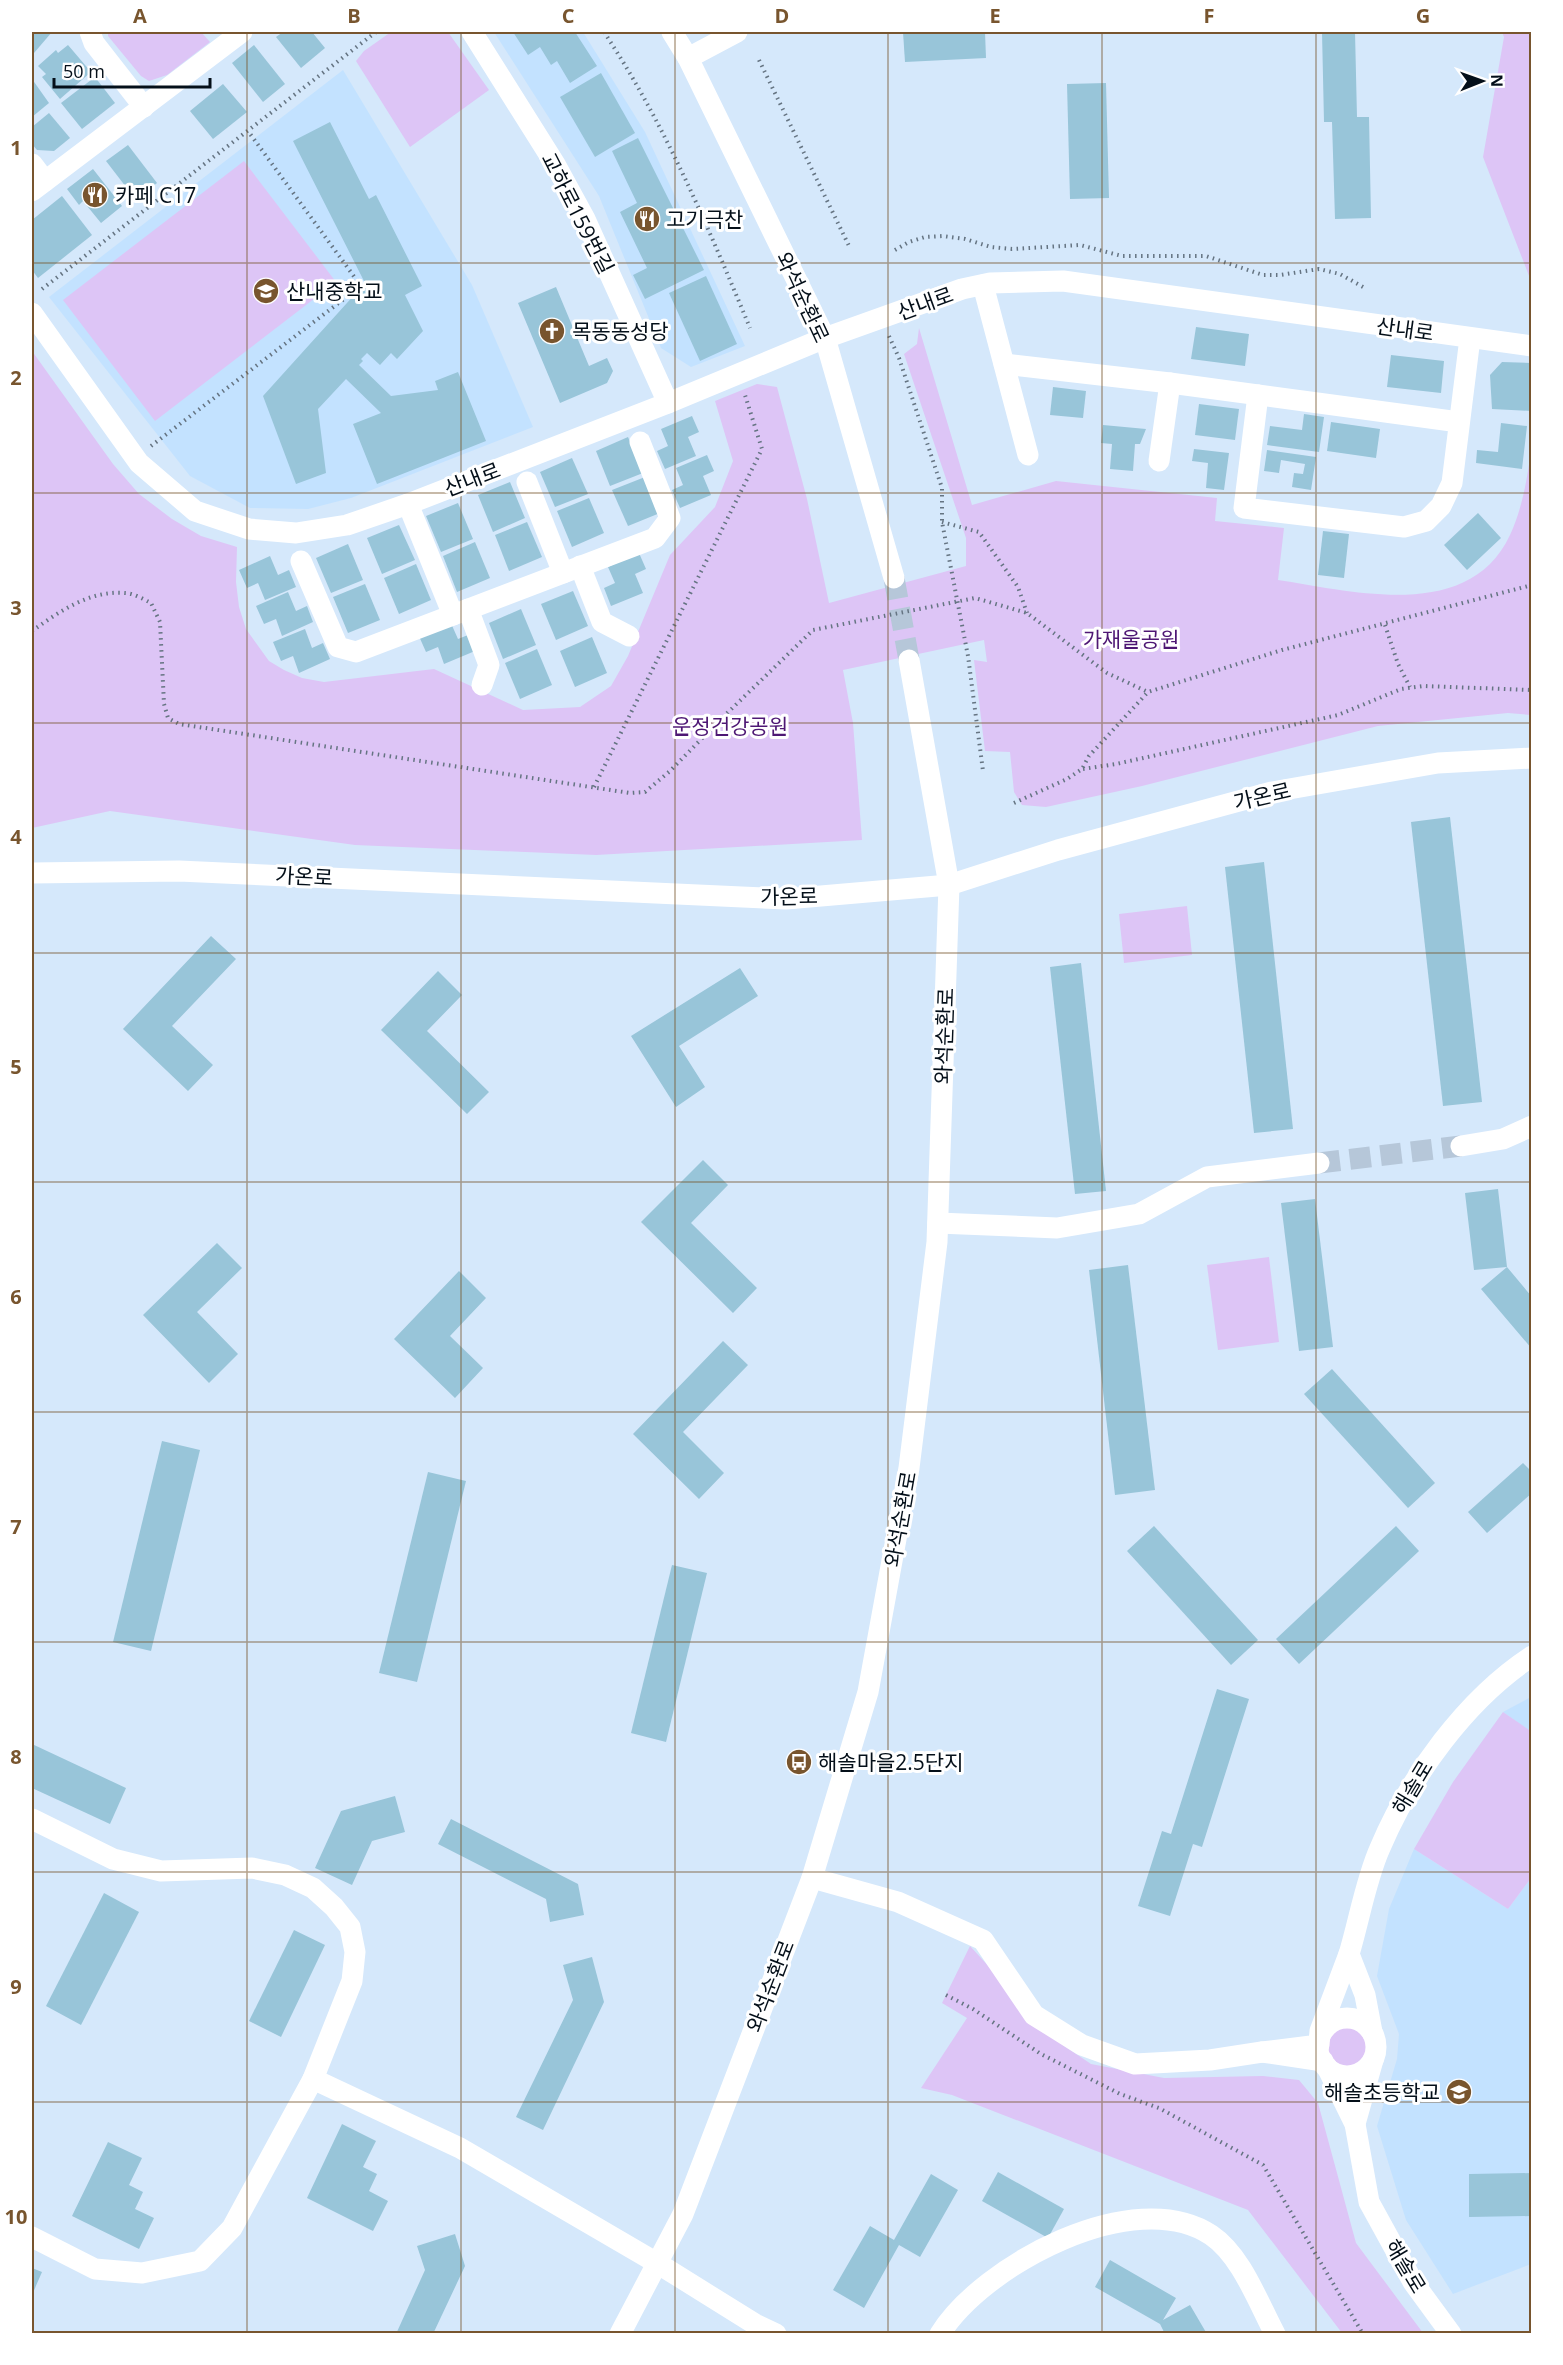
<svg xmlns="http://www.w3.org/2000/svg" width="1563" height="2365" font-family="'Open Sans','Noto Sans KR',sans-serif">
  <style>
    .built { fill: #c3e2ff }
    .green { fill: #ddc5f6 }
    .building { fill: #98c5d9 }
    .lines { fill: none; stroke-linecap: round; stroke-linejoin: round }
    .minor-tunnel { stroke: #b6c7d9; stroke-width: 21; stroke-dasharray: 21 10; stroke-linecap: butt }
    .path { stroke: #657482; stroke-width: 4; stroke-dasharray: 1.5 4.5; stroke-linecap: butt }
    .minor { stroke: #fff; stroke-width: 21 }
    .grid { fill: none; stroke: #78552e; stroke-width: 1.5; stroke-opacity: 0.55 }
    .labels { text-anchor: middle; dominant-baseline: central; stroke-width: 6; stroke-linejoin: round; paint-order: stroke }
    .poi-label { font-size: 21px; fill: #040f19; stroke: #fff; text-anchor: start }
    .street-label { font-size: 21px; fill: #040f19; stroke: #fff }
    .park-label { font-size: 21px; fill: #4e1774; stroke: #fff }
    .neatline { fill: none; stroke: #78552e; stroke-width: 2 }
    .grid-label { font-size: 20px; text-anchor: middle; font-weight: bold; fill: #78552e }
  </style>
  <rect width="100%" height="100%" fill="#d5e8fb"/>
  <g class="built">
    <path d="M494,32H583L645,132L745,346L691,367L661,348L599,196Z"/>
    <path d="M343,70L472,285L533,427L351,498L308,509L250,508L190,476L49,297Z"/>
    <path d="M1531,1697V1732L1503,1712Z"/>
    <path d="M1414,1849L1508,1909L1531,1878V2264L1453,2294L1406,2220L1377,2126L1397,2059L1399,2034L1377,1976L1389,1909Z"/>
  </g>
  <g class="green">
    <path d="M108,32H201L210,42L167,75L149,81L141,76L108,36Z"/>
    <path d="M391,32H448L489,90L410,147L356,61L364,51Z"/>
    <path d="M1502,32H1531V281L1483,157L1504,37Z"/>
    <path d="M244,161L336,282L155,421L63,300Z"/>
    <path d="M919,328L972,505L1056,481L1217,498L1215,521L1284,528L1278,580C1352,591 1469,623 1510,535C1522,509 1527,480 1531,451V715L1508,713L1378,726L1142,786L1046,807L1022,805L1014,792L1010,752L985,751L974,660L987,662L984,640L843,670L853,723L862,840L596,855L355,845L110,811L32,828V351L113,464L139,494L172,519L201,536L237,547L236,582L239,607L246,629L269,661L284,670L302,678L324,682L434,669L523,710L580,707L611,686L628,656L670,555L715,507L733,461L715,401L757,384L777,387L807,499L829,603L966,566V538L904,354L917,344Z"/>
    <path d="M1187,906L1192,955L1124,963L1119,914Z"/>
    <path d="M1269,1257L1279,1342L1218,1350L1207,1265Z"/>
    <path d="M1503,1712L1532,1732L1531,1878L1508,1909L1414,1849L1453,1782Z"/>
    <path d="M970,1946L1057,2041L1091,2064L1164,2078L1263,2076L1299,2080L1318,2103L1356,2243L1423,2333H1342L1248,2210L952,2095L921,2088L967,2018L942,2003Z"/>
    <circle cx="1347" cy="2047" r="21"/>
  </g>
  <g class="building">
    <path d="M32,32H52L34,53L32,52Z"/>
    <path d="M283,32H312L325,48L301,68L276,37Z"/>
    <path d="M513,32H575L597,66L570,83L557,61L551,65L540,47L528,55Z"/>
    <path d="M903,32H985L986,58L905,62Z"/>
    <path d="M1322,32H1355L1357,117H1369L1371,218L1335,219L1332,122H1324Z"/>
    <path d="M68,45L91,72L60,99L42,77L46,74L38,66L56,50L58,53Z"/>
    <path d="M254,45L285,84L263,102L232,63Z"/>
    <path d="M601,73L635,133L595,157L560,97Z"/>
    <path d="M95,77L115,103L82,129L61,103Z"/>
    <path d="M32,79L49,103L32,117Z"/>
    <path d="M1106,83L1109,198L1070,199L1067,84Z"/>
    <path d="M223,84L247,112L213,139L190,111Z"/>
    <path d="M49,113L70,138L54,151L37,150L32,144V127Z"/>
    <path d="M330,122L369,199L376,195L422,286L405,295L423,331L397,359L391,353L380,365L367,353L361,359L363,361L359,365L391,396L438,390L435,381L458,372L486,441L377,484L353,424L381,413L346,379L318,409L326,473L296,484L263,396L365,283L293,141Z"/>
    <path d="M638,138L704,270L645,299L633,275L647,268L620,212L637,203L612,151Z"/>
    <path d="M128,145L157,183L136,200L106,161Z"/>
    <path d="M93,169L122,206L101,223L83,201L79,205L67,189Z"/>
    <path d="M62,196L92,235L38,278L32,270V220Z"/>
    <path d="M706,276L737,344L700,361L669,293Z"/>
    <path d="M556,287L589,366L607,358L613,371L607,383L560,403L518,303Z"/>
    <path d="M1196,327L1249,334L1245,366L1191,359Z"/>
    <path d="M1391,355L1444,361L1441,393L1387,387Z"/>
    <path d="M1502,362L1532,363V411L1492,409L1490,375Z"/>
    <path d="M1053,387L1086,391L1083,418L1050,415Z"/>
    <path d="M1199,404L1239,409L1235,440L1195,435Z"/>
    <path d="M1304,414L1324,417L1319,452L1267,445L1270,426L1302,430Z"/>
    <path d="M692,416L699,432L688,437L696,456L665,469L657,451L668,446L661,429Z"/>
    <path d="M1331,422L1380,429L1376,458L1327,451Z"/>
    <path d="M1501,423L1527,426L1522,469L1476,463L1477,450L1498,452Z"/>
    <path d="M1103,425L1146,429L1140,444H1135L1133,471L1110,469L1112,444L1101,443Z"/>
    <path d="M628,437L643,473L610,486L596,451Z"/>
    <path d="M1194,449L1229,453L1224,490L1206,488L1208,463L1192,461Z"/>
    <path d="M1267,450L1316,457L1311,490L1292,487L1294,473L1303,474L1305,464L1281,460L1279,473L1264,471Z"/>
    <path d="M707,455L714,471L703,476L711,495L680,508L672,490L683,485L676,468Z"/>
    <path d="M572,458L588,494L555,507L540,472Z"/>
    <path d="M645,477L660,513L628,526L612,490Z"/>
    <path d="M510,482L525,518L493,532L478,495Z"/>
    <path d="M589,498L604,533L572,547L557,511Z"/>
    <path d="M458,503L473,539L441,552L426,516Z"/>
    <path d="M1478,513L1501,538L1467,570L1444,545Z"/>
    <path d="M527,522L542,557L509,571L495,535Z"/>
    <path d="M399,525L415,560L382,574L367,538Z"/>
    <path d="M1323,531L1349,534L1344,578L1318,575Z"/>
    <path d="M475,542L490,578L457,592L443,556Z"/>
    <path d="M348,544L363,580L331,593L316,558Z"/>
    <path d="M639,553L646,569L635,574L643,593L611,606L604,588L615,583L608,567Z"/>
    <path d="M270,556L278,575L289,570L296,587L265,600L258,583L247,588L239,570Z"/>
    <path d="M416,564L431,600L399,614L384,578Z"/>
    <path d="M365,584L380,620L348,633L333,597Z"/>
    <path d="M573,591L588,626L556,640L541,604Z"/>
    <path d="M288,592L296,611L307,606L313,622L282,636L276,619L264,624L256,606Z"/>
    <path d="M521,609L536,645L503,659L489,623Z"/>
    <path d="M450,621L458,639L468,635L475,651L444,664L438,647L426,652L418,634Z"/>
    <path d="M305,629L312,648L323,643L330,659L299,673L293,656L281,661L273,642Z"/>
    <path d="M592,637L607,673L575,687L560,651Z"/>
    <path d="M537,649L552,685L520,699L505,663Z"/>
    <path d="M1450,817L1482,1102L1443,1106L1411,822Z"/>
    <path d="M1264,862L1293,1129L1254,1133L1225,867Z"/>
    <path d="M211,936L236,959L172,1026L213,1065L188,1091L123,1029Z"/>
    <path d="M1081,963L1106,1191L1075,1194L1050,967Z"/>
    <path d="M740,968L758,996L679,1046L705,1087L676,1107L631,1036Z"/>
    <path d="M438,971L462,995L427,1031L489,1092L467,1114L381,1030Z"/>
    <path d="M703,1160L728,1185L691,1223L757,1288L733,1313L641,1222Z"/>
    <path d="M1498,1189L1507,1267L1532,1297V1349L1481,1289L1507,1267L1474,1270L1465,1193Z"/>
    <path d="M1315,1199L1333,1347L1299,1351L1281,1203Z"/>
    <path d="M217,1243L242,1268L197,1312L238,1354L209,1383L143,1315Z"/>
    <path d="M1128,1265L1155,1490L1115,1495L1089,1270Z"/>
    <path d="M459,1271L486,1298L450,1336L483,1368L455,1398L394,1339Z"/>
    <path d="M723,1341L748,1365L683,1432L724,1473L699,1499L633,1434Z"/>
    <path d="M1332,1369L1435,1483L1408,1508L1304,1394Z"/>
    <path d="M162,1441L200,1450L151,1651L113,1642Z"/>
    <path d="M1523,1463L1532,1472V1493L1487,1533L1468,1512Z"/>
    <path d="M428,1472L466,1481L417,1682L379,1673Z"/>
    <path d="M1154,1526L1258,1640L1231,1665L1127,1551Z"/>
    <path d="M1396,1526L1419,1551L1299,1664L1276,1639Z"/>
    <path d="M672,1565L707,1573L666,1742L631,1733Z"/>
    <path d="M1217,1689L1249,1699L1202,1847L1193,1844L1170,1916L1138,1906L1162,1831L1171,1834Z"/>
    <path d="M32,1744L126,1788L110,1824L32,1788Z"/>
    <path d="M395,1796L405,1832L372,1841L352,1885L315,1868L341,1811Z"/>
    <path d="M451,1819L578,1884L584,1915L550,1922L546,1899L438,1844Z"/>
    <path d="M104,1893L139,1912L81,2025L46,2006Z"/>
    <path d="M294,1930L325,1945L281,2037L249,2021Z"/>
    <path d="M592,1957L604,2002L543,2130L516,2117L573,2000L563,1965Z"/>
    <path d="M342,2124L376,2141L363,2167L377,2174L369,2191L388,2201L373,2231L307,2198Z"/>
    <path d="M108,2142L142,2158L129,2185L143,2192L135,2209L154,2218L139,2249L72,2216Z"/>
    <path d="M998,2172L1064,2209L1048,2238L982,2201Z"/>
    <path d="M1532,2173V2216L1469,2217V2174Z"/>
    <path d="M931,2174L958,2190L920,2257L899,2245L864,2308L833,2290L870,2226L894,2240Z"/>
    <path d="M455,2234L465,2266L433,2334H396L425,2270L417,2246Z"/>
    <path d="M1110,2260L1176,2298L1163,2320L1190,2305L1207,2334H1165L1160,2324L1095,2287Z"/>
    <path d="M32,2268L42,2272L32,2295Z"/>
  </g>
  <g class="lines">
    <g class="minor-tunnel">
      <path d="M894,578L909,660"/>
      <path d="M1319,1163L1461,1146"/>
    </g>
    <g class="path">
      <path d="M604,32C665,124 708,227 750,328"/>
      <path d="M759,60L850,248"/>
      <path d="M895,250L909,242L925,237L943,236L965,239L991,247L1012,249L1080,245L1122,256H1206L1263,275H1280L1319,269L1340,274L1363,287"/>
      <path d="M42,289L376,32"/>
      <path d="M889,336L899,358L942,488V522L968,656L983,771"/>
      <path d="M151,446L361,286L248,131"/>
      <path d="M942,522L979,532L1018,587L1027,613"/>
      <path d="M1385,625L1398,664L1410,687"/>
      <path d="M32,631C59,612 89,590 125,593C133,593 143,599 151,603L160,622L164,704L168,718L179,724L630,793L645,792L670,771L719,721L813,630L975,598L1027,613L1107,673L1148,692"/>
      <path d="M1083,769L1116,764L1338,715L1401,689L1423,686L1532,690"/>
      <path d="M594,787L762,449L745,395"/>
      <path d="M1014,803L1067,779L1082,769L1089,756L1148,692L1282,650L1532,585"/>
      <path d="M946,1995L973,2009L1041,2054L1120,2094L1159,2108L1263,2165L1363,2334"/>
    </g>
    <g class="minor">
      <path d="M90,32L94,43L144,107"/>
      <path d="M472,32L555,164L585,219L668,403"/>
      <path d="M672,32L688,58L825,338L894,578"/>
      <path d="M688,58L737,32"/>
      <path d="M32,164L45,181"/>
      <path d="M32,191L242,32"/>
      <path d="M983,285L1028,455"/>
      <path d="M32,313L139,463L195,511L249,529L296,533L347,525L408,504L668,403L825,338L962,289L990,283L1063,281L1532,346"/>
      <path d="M1004,364L1170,383L1459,422"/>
      <path d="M1258,395L1244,508L1404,527L1426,521L1441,506L1452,483L1470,338"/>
      <path d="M1159,461L1170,383"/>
      <path d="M527,482L563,573"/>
      <path d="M408,504L453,615"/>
      <path d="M301,561L338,647L356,652L655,538L670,518L640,442"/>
      <path d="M580,566L602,622L629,636"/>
      <path d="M468,609L489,665L482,685"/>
      <path d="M32,873L179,871L786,899L949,885L1058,850L1272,792L1438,763L1532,758"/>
      <path d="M1461,1146L1503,1139L1532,1126"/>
      <path d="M938,1223L1057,1228L1139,1214L1207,1177L1319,1163"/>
      <path d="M32,1819L113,1859L161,1871L252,1868L285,1875L313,1888L334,1907L350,1927L355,1952L352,1981L313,2079L232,2228L200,2261L142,2273L95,2269L32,2237"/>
      <path d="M812,1878L898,1902L983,1940L1034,2015L1082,2045L1135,2064L1210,2060L1262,2052"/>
      <path d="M1349,1954C1359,1921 1366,1879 1380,1848C1410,1777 1466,1699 1532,1656"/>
      <circle cx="1347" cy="2047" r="29"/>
      <path d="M1323,2061L1262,2052L1319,2045L1320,2031L1349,1954L1365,1995L1372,2032"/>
      <path d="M1327,2067L1355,2124L1369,2202L1413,2282L1451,2334"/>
      <path d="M313,2079L460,2148L657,2263L755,2324L776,2334"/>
      <path d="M1355,2124L1373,2060"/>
      <path d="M620,2334L683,2214L812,1878L868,1692L909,1468L937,1242L949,885L909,660"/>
      <path d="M940,2334C983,2265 1134,2184 1211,2235C1241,2255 1258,2302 1275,2334"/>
    </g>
  </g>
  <path class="grid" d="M247,32V2334M461,32V2334M675,32V2334M888,32V2334M1102,32V2334M1316,32V2334M32,263H1532M32,493H1532M32,723H1532M32,953H1532M32,1182H1532M32,1412H1532M32,1642H1532M32,1872H1532M32,2102H1532"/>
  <defs>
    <g id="restaurant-disc" transform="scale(1.35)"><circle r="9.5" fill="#78552e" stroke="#fff"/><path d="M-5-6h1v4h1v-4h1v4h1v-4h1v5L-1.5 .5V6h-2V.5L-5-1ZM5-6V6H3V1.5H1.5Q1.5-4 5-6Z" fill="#fff"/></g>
    <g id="school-disc" transform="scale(1.35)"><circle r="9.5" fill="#78552e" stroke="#fff"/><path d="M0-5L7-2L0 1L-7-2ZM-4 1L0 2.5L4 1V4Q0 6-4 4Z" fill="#fff"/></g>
    <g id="church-disc" transform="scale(1.35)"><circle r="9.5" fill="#78552e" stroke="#fff"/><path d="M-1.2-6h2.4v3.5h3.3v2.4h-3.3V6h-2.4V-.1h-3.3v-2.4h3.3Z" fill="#fff"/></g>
    <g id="bus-disc" transform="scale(1.35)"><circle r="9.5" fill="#78552e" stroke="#fff"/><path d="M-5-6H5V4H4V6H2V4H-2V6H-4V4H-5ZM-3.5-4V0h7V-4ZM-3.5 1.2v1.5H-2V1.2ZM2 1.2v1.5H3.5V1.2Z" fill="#fff"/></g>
  </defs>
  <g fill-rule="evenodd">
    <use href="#restaurant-disc" x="95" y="195"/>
    <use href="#restaurant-disc" x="647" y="219"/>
    <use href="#school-disc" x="266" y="291"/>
    <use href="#church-disc" x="552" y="331"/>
    <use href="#bus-disc" x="799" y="1762"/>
    <use href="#school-disc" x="1459" y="2092"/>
  </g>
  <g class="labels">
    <g class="poi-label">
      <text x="115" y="195">카페 C17</text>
      <text x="666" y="219">고기극찬</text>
      <text x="286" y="291">산내중학교</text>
      <text x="572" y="331">목동동성당</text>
      <text x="818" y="1762">해솔마을2.5단지</text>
      <text x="1440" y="2092" text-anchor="end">해솔초등학교</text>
    </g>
    <g class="street-label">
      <text transform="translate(578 213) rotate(63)">교하로159번길</text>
      <text transform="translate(803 297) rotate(65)">와석순환로</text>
      <text transform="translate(925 303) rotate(-20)">산내로</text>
      <text transform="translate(1405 329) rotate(8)">산내로</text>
      <text transform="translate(472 479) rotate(-21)">산내로</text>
      <text transform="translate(1262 796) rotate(-13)">가온로</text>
      <text transform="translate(304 876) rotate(3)">가온로</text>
      <text transform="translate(789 896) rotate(-1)">가온로</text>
      <text transform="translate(944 1036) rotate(-88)">와석순환로</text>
      <text transform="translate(900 1519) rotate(-80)">와석순환로</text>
      <text transform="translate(1412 1787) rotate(-59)">해솔로</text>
      <text transform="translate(770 1986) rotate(-69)">와석순환로</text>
      <text transform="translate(1406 2266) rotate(59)">해솔로</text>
    </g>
    <g class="park-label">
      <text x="1131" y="639">가재울공원</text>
      <text x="730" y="726">운정건강공원</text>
    </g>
  </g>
  <rect width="1563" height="2365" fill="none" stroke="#ffffff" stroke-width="66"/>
  <g transform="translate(1482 81) rotate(89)" stroke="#ffffff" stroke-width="4.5" paint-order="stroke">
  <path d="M0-4.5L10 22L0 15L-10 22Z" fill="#040f19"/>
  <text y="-9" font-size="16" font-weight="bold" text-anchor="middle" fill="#040f19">N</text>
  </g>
  <path d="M54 78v9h156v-9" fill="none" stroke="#040f19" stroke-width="3"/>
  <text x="63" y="78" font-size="18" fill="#040f19" stroke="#ffffff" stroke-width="4.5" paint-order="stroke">50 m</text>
  <rect x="33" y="33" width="1497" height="2299" class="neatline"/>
  <g class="grid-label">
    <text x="140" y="23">A</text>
    <text x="354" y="23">B</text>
    <text x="568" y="23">C</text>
    <text x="782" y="23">D</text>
    <text x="995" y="23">E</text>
    <text x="1209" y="23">F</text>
    <text x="1423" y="23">G</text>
    <text x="16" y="155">1</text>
    <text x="16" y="385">2</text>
    <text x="16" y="615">3</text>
    <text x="16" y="844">4</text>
    <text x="16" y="1074">5</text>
    <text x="16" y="1304">6</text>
    <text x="16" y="1534">7</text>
    <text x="16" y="1764">8</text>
    <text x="16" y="1994">9</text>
    <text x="16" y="2224">10</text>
  </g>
</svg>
